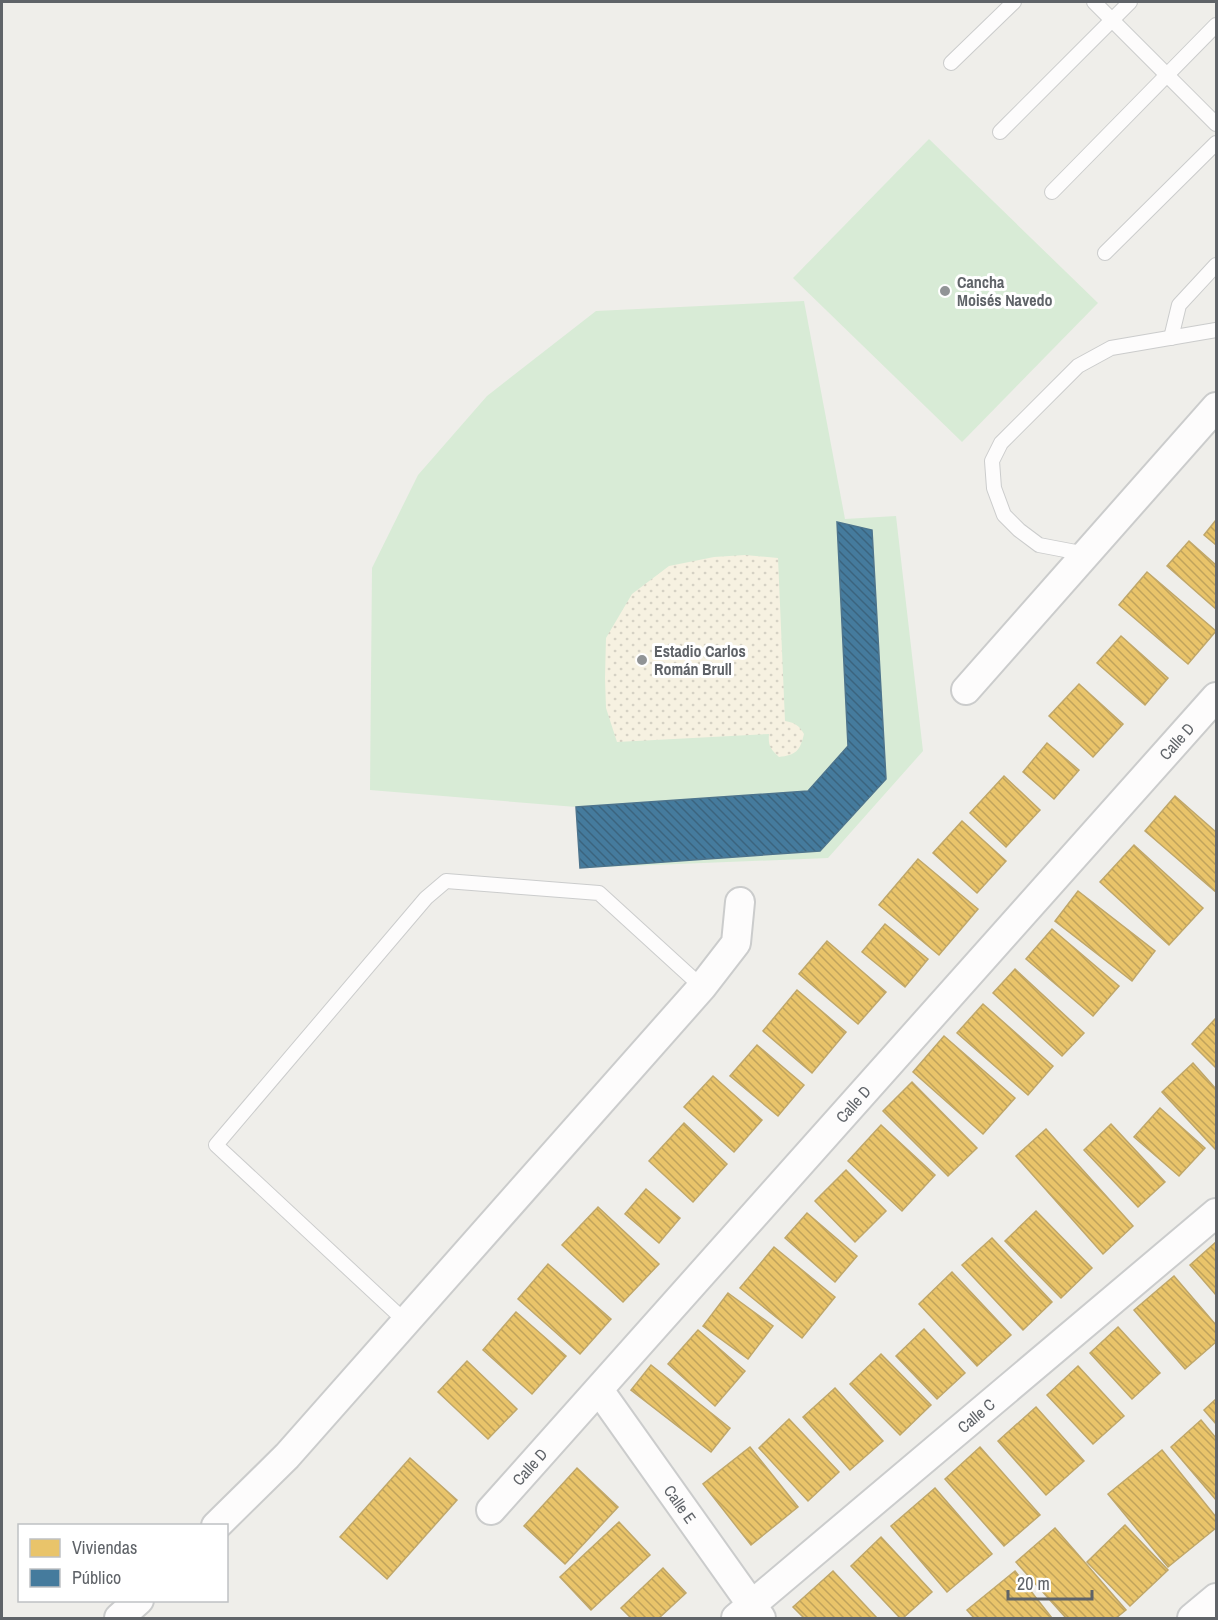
<svg xmlns="http://www.w3.org/2000/svg" width="1218" height="1620" font-family="'Archivo Narrow',sans-serif">
  <style>
    .grass { fill: #d8ebd6 }
    .sand { fill: url(#sand-dots) }
    .homes { fill: url(#homes-back-hatch); stroke: #c0a769; stroke-width: 1.5 }
    .public { fill: url(#public-back-hatch); stroke: #4d748d; stroke-width: 1.5 }
    .lines { fill: none; stroke-linecap: round; stroke-linejoin: round }
    .service-casing { stroke: #cbcccc; stroke-width: 16 }
    .minor-casing { stroke: #cbcccc; stroke-width: 32 }
    .service { stroke: #fdfcfc; stroke-width: 14 }
    .minor { stroke: #fdfcfc; stroke-width: 28 }
    .poi-dot { fill: #919496; stroke: #fff; stroke-width: 2 }
    .labels { text-anchor: middle; dominant-baseline: central; stroke-width: 6; stroke-linejoin: round; paint-order: stroke }
    .poi-label { font-size: 16px; font-weight: bold; fill: #5f6368; stroke: #fff; text-anchor: start }
    .street-label { font-size: 16px; fill: #5f6368; stroke: #fff }
  </style>
  <defs>
    <pattern id="sand-dots" width="8" height="8" patternUnits="userSpaceOnUse" patternTransform="scale(1.5)"><rect width="8" height="8" fill="#f6f1e1"/><path d="M2 2h.1M6 6h.1" fill="none" stroke="#d5d1c4" stroke-width="1.8" stroke-linecap="round"/></pattern>
    <pattern id="homes-back-hatch" width="6" height="6" patternUnits="userSpaceOnUse" patternTransform="scale(1.5)"><rect width="6" height="6" fill="#e9c46a"/><path d="M-1 5l2 2M0 0l6 6M5-1l2 2" fill="none" stroke="#c0a35b"/></pattern>
    <pattern id="public-back-hatch" width="6" height="6" patternUnits="userSpaceOnUse" patternTransform="scale(1.5)"><rect width="6" height="6" fill="#457b9d"/><path d="M-1 5l2 2M0 0l6 6M5-1l2 2" fill="none" stroke="#3b647e"/></pattern>
  </defs>
  <rect width="100%" height="100%" fill="#efeeea"/>
  <g class="grass">
    <path d="M929,139L1098,303L962,442L793,278Z"/>
    <path d="M804,301L845,519L896,516L923,751L828,858L580,868L576,807L370,790L372,568L418,475L487,396L596,311Z"/>
  </g>
  <path class="sand" d="M745,555L778,558L785,721C795,723 799,725 804,734C800,751 796,755 779,757C770,749 768,745 769,734L617,742L606,708L605,678L606,638L632,594L669,566L714,557Z"/>
  <g class="homes">
    <path d="M1216,520V545L1204,535Z"/>
    <path d="M1189,541L1216,565V609L1167,566Z"/>
    <path d="M1147,572L1216,631L1188,664L1119,605Z"/>
    <path d="M1121,636L1168,678L1145,705L1097,663Z"/>
    <path d="M1079,684L1123,724L1093,757L1049,716Z"/>
    <path d="M1047,743L1079,770L1054,799L1023,772Z"/>
    <path d="M1004,776L1040,810L1006,847L970,813Z"/>
    <path d="M1175,796L1216,832V892L1145,831Z"/>
    <path d="M962,821L1006,861L977,893L933,853Z"/>
    <path d="M1134,845L1203,908L1169,945L1100,882Z"/>
    <path d="M918,859L978,909L939,955L879,905Z"/>
    <path d="M1078,891L1155,951L1132,981L1055,921Z"/>
    <path d="M885,924L928,959L905,987L862,952Z"/>
    <path d="M1052,929L1119,986L1093,1016L1026,959Z"/>
    <path d="M827,941L886,992L858,1024L799,974Z"/>
    <path d="M1015,969L1084,1033L1062,1056L993,993Z"/>
    <path d="M797,990L846,1032L812,1073L763,1031Z"/>
    <path d="M983,1004L1053,1066L1028,1095L957,1033Z"/>
    <path d="M1216,1018V1068L1192,1044Z"/>
    <path d="M944,1036L1015,1098L983,1134L913,1072Z"/>
    <path d="M757,1045L804,1085L778,1116L730,1076Z"/>
    <path d="M1193,1063L1216,1089V1150L1162,1092Z"/>
    <path d="M713,1076L762,1120L734,1152L684,1107Z"/>
    <path d="M912,1082L977,1148L948,1176L883,1111Z"/>
    <path d="M1160,1108L1205,1148L1179,1176L1134,1137Z"/>
    <path d="M684,1123L727,1164L693,1202L649,1161Z"/>
    <path d="M1111,1124L1165,1182L1138,1207L1084,1150Z"/>
    <path d="M881,1125L935,1175L902,1211L848,1161Z"/>
    <path d="M1046,1129L1133,1226L1103,1254L1016,1156Z"/>
    <path d="M846,1170L886,1211L855,1242L815,1201Z"/>
    <path d="M646,1189L680,1218L659,1243L625,1214Z"/>
    <path d="M598,1207L659,1264L623,1302L562,1245Z"/>
    <path d="M1036,1211L1092,1268L1061,1298L1005,1241Z"/>
    <path d="M807,1213L857,1256L835,1282L785,1238Z"/>
    <path d="M992,1238L1052,1302L1023,1330L962,1265Z"/>
    <path d="M1216,1242V1295L1190,1265Z"/>
    <path d="M774,1247L835,1297L802,1338L740,1288Z"/>
    <path d="M548,1264L611,1319L580,1354L518,1299Z"/>
    <path d="M952,1272L1011,1335L977,1366L919,1304Z"/>
    <path d="M1174,1276L1216,1325V1342L1185,1369L1134,1310Z"/>
    <path d="M728,1293L773,1326L748,1359L703,1326Z"/>
    <path d="M516,1312L566,1356L532,1394L483,1350Z"/>
    <path d="M1118,1327L1160,1373L1132,1399L1090,1353Z"/>
    <path d="M924,1329L965,1373L937,1399L896,1356Z"/>
    <path d="M698,1330L745,1371L715,1406L668,1364Z"/>
    <path d="M881,1354L931,1405L900,1435L850,1384Z"/>
    <path d="M467,1361L517,1409L488,1439L438,1392Z"/>
    <path d="M651,1365L730,1428L711,1452L631,1390Z"/>
    <path d="M1078,1366L1124,1416L1093,1444L1047,1395Z"/>
    <path d="M835,1388L883,1441L850,1470L803,1417Z"/>
    <path d="M1216,1399V1424L1204,1410Z"/>
    <path d="M1036,1407L1084,1461L1046,1495L998,1441Z"/>
    <path d="M789,1419L839,1472L808,1501L759,1448Z"/>
    <path d="M1201,1420L1216,1438V1500L1171,1447Z"/>
    <path d="M750,1447L798,1507L751,1545L703,1484Z"/>
    <path d="M980,1447L1040,1515L1004,1546L945,1479Z"/>
    <path d="M1162,1450L1216,1517V1528L1168,1567L1108,1494Z"/>
    <path d="M410,1458L457,1500L387,1579L340,1537Z"/>
    <path d="M577,1468L618,1507L565,1564L524,1526Z"/>
    <path d="M935,1488L992,1554L947,1592L891,1526Z"/>
    <path d="M619,1522L650,1555L591,1610L560,1577Z"/>
    <path d="M1125,1525L1168,1570L1130,1606L1087,1562Z"/>
    <path d="M1055,1528L1126,1610L1116,1618H1066L1016,1562Z"/>
    <path d="M881,1537L932,1592L903,1618H900L851,1566Z"/>
    <path d="M663,1568L686,1593L659,1618H631L621,1608Z"/>
    <path d="M833,1571L877,1618H804L793,1607Z"/>
    <path d="M1015,1571L1052,1618H974L967,1610Z"/>
  </g>
  <path class="public" d="M837,522L872,530L886,779L820,851L580,868L576,807L808,791L848,746Z"/>
  <g class="lines">
    <g class="service-casing">
      <g id="service">
        <path d="M1094,2L1216,124"/>
        <path d="M951,63L1014,2"/>
        <path d="M1000,132L1130,2"/>
        <path d="M1052,192L1216,25"/>
        <path d="M1105,253L1216,143"/>
        <path d="M1171,338L1179,305L1216,265"/>
        <path d="M1086,554L1039,545L1019,530L1004,515L994,488L992,461L1001,443L1078,366L1111,348L1216,330"/>
        <path d="M405,1321L216,1145L426,898L446,881L599,893L702,987"/>
      </g>
    </g>
    <g class="minor-casing">
      <g id="minor">
        <path d="M966,690L1216,407"/>
        <path id="s1" d="M599,1390L761,1618"/>
        <path id="s2" d="M491,1510L1216,697"/>
        <path d="M216,1526L287,1456L702,987L736,943L740,902"/>
        <path d="M119,1618L139,1600"/>
        <path id="s3" d="M736,1618L1216,1213"/>
        <path d="M1192,1618L1216,1598"/>
      </g>
    </g>
    <use href="#service" class="service"/>
    <use href="#minor" class="minor"/>
  </g>
  <g class="poi-dot">
    <circle cx="945" cy="291" r="6"/>
    <circle cx="642" cy="660" r="6"/>
  </g>
  <g class="labels">
    <g class="poi-label">
      <text x="957" y="282">Cancha<tspan x="957" dy="18">Moisés Navedo</tspan></text>
      <text x="654" y="651">Estadio Carlos<tspan x="654" dy="18">Román Brull</tspan></text>
    </g>
    <g class="street-label">
      <text stroke="none"><textPath href="#s2" startOffset="1030">Calle D</textPath></text>
      <text stroke="none"><textPath href="#s2" startOffset="544">Calle D</textPath></text>
      <text stroke="none"><textPath href="#s3" startOffset="314">Calle C</textPath></text>
      <text stroke="none"><textPath href="#s2" startOffset="58">Calle D</textPath></text>
      <text stroke="none"><textPath href="#s1" startOffset="140">Calle E</textPath></text>
    </g>
  </g>
  <rect width="1218" height="1620" fill="none" stroke="#5f6368" stroke-width="6"/>
  <rect x="18" y="1524" width="210" height="78" fill="#ffffff" stroke="#bfc1c3" stroke-width="1.5"/>
  <rect x="30" y="1539" width="30" height="18" fill="#e9c46a" stroke="#bfc1c3" stroke-width="1.5"/>
  <text x="72" y="1554" font-size="18" fill="#5f6368">Viviendas</text>
  <rect x="30" y="1569" width="30" height="18" fill="#457b9d" stroke="#bfc1c3" stroke-width="1.5"/>
  <text x="72" y="1584" font-size="18" fill="#5f6368">Público</text>
  <path d="M1008 1590v9h84v-9" fill="none" stroke="#5f6368" stroke-width="3"/>
  <text x="1017" y="1590" font-size="18" fill="#5f6368" stroke="#ffffff" stroke-width="4.5" paint-order="stroke">20 m</text>
</svg>
